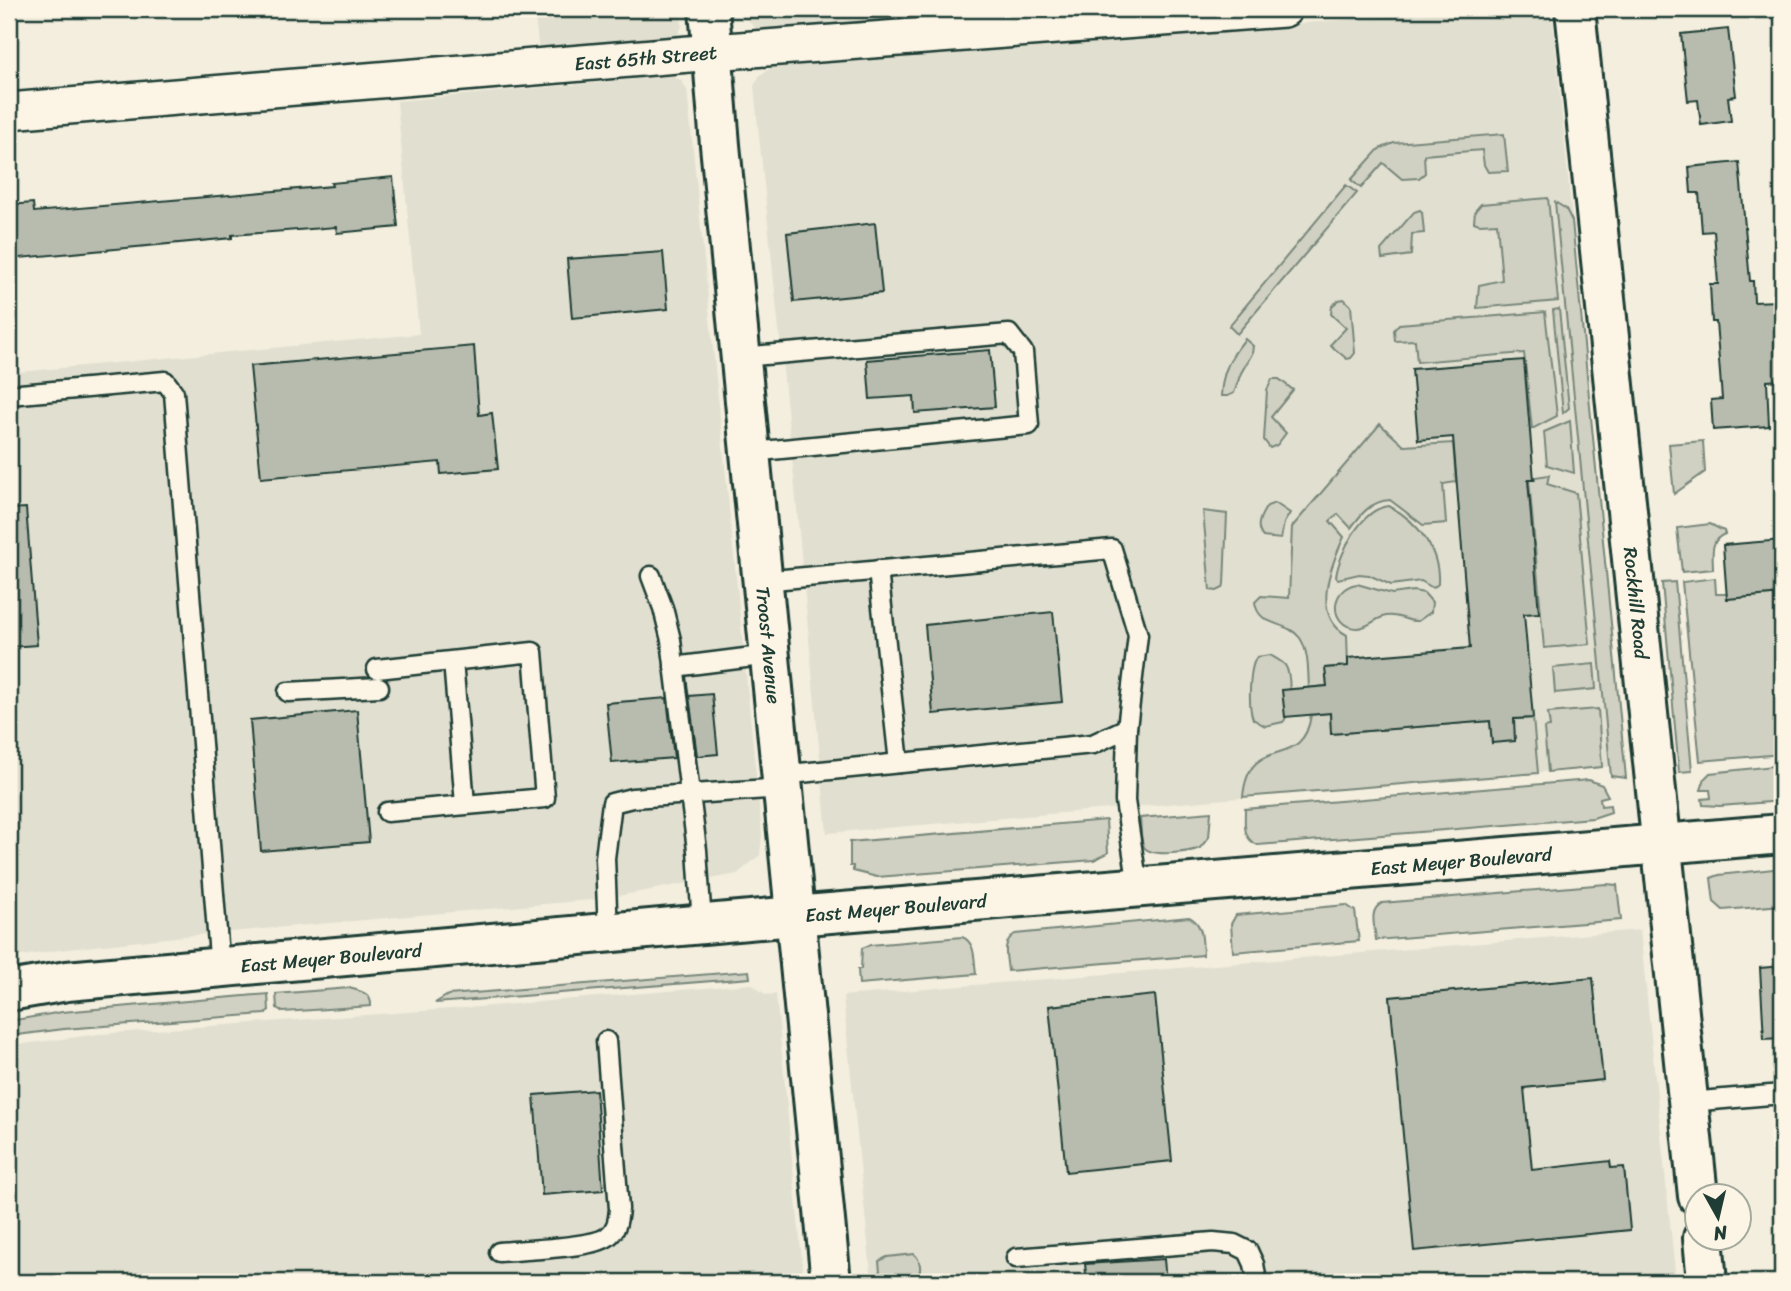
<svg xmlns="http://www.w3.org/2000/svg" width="1791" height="1291" font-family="Sriracha,sans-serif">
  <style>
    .built { fill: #e1dfd0 }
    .green { fill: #d0d1c2; stroke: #78877b; stroke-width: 2 }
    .building { fill: #b8bcae; stroke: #1f3d34; stroke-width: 2 }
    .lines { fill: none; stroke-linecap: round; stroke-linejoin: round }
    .service-casing { stroke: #1f3d34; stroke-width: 23 }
    .minor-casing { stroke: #1f3d34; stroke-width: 40 }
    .secondary-casing { stroke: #1f3d34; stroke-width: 44 }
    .service { stroke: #fcf5e5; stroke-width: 18 }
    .minor { stroke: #fcf5e5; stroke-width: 35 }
    .secondary { stroke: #fcf5e5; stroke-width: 38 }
    .labels { text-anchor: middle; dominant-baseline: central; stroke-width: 6; stroke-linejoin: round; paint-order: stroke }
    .street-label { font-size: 19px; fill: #1f3d34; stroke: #fcf5e5 }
  </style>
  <rect width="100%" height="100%" fill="#f3eede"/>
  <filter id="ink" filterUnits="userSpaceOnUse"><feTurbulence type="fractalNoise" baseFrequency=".0143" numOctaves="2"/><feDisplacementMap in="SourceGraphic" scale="14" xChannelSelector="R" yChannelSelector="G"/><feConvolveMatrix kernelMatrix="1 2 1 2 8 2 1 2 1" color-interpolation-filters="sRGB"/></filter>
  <g filter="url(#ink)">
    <g class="built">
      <path d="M534,9H681L682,26L677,36L660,41L539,51Z"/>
      <path d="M747,9H999V14L760,33L749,21Z"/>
      <path d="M1473,9H1543L1547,11L1553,22L1626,778L1611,776L1610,767H1602L827,833L794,477L754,86L760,75L771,68Z"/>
      <path d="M670,76L681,80L687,90L762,835L760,855L737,874L601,899L184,936L59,950L9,958V373L419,334L397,101Z"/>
      <path d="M1640,930L1676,1282H872L843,996Z"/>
      <path d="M752,984L766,995L776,994L804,1282H9V1046L100,1034L479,1007Z"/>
    </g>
    <g class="green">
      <path d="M1504,134L1508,171L1488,172L1484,165L1482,150L1424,155L1425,173L1419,178L1402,179L1383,163L1361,188L1351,180L1379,149L1394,143Z"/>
      <path d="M1346,185L1357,193L1237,334L1229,326Z"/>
      <path d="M1548,198L1558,301L1477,308L1479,285L1502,280L1497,223L1479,224L1474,222L1475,211L1481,204Z"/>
      <path d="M1555,202L1566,209L1572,221L1626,778L1611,776Z"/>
      <path d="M1420,210L1422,212L1424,233L1412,234L1411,255L1382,259L1381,250L1414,212Z"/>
      <path d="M1344,299L1351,306L1355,353L1351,358L1347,359L1330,345L1346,328L1331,314L1332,306L1339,300Z"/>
      <path d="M1559,309L1569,408L1563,413L1553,310Z"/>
      <path d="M1545,312L1557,416L1532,429L1524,353L1417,362L1415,340L1395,341L1394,330L1399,324Z"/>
      <path d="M1245,339L1253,346L1252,354L1241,373L1234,393L1228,396H1221C1222,372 1230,357 1245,339Z"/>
      <path d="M1272,379H1279L1293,390L1271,417L1286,433L1277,445L1270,448L1264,440L1267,390Z"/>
      <path d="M1570,421L1574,473L1547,465L1544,432Z"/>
      <path d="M1380,424L1404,446L1453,443L1456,482L1443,484L1446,523L1423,525L1390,500C1371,501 1361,514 1351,528L1338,514L1330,521L1344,537C1330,567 1311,616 1347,635L1348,666L1326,668L1327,686L1309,688C1308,672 1309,652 1300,638C1287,620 1258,628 1255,602L1261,596L1289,598L1292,527Z"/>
      <path d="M1703,441L1705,472L1674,494L1669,444Z"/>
      <path d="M1549,475L1547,484L1576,493L1590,644L1544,648L1529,480H1535V477Z"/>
      <path d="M1275,503L1290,513L1284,523L1281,539L1263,537C1254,527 1261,515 1267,506Z"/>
      <path d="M1389,506C1419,522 1440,551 1438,584L1433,588L1421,581L1391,585L1369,575L1359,574L1338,579L1336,577C1339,553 1362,508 1389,506Z"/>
      <path d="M1203,511L1227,514L1224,584L1223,588L1217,591L1210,590Z"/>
      <path d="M1710,524L1724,531L1725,534C1709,540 1713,555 1713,569L1682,572L1677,528Z"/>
      <path d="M1715,578L1716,594H1727V599L1782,594V754L1700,761L1682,582Z"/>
      <path d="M1675,582L1692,771L1679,772L1662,583Z"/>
      <path d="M1357,584L1392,594L1413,591L1424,593L1432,602L1431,612L1418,621C1407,622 1399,614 1386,616C1375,618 1367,629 1356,628C1329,626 1329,588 1357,584Z"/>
      <path d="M1270,655C1275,658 1281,661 1285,665C1292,675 1291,714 1283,722L1265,726L1253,719C1248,707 1249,666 1257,657Z"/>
      <path d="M1594,664L1596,689L1555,693L1553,668Z"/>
      <path d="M1598,709L1602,767L1548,772L1544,728L1550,727L1548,713Z"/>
      <path d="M1330,713L1332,734L1490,721L1492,743L1514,719L1533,718L1538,773L1243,797C1249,730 1303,774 1311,715Z"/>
      <path d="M1782,765V801L1720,806L1703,805L1702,799L1711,798L1710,790H1701L1705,778L1710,773Z"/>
      <path d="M1589,780L1602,785L1608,796L1600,798L1601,806L1610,805L1611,812L1593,818L1258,845C1242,839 1245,824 1245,809Z"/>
      <path d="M1211,812L1209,837L1200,848C1190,852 1151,858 1144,847C1140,840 1141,826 1140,818Z"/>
      <path d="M1106,820L1108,853L1094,860L877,877L853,871V866H850V842Z"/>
      <path d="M1782,868V905L1723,910L1714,902L1711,878L1719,875Z"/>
      <path d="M1606,884L1617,885L1621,920L1376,940C1375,927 1368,910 1382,903Z"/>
      <path d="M1346,905L1355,911L1359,941L1233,952L1231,924L1236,915Z"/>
      <path d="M1189,917C1204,924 1202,940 1203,955L1008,971C1007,958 1001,942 1015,934Z"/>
      <path d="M962,937C976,942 974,961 976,974L859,984L858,969H861L862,948L870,945Z"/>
      <path d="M749,971L750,978L435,1003L448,995Z"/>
      <path d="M349,988C360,991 372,993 371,1006L283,1012L277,1008L276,994Z"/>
      <path d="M268,994L269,1010L265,1014L64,1029L9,1036V1021L62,1012Z"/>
      <path d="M914,1254C921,1260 922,1271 917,1278L897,1282H881L879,1261L887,1257Z"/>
    </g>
    <g class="building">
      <path d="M1728,29L1736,96L1728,97L1731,121L1701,125L1698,100L1688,101L1681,34Z"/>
      <path d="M1739,162L1750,281H1753L1754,302L1777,301L1780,341H1782V380L1767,381L1769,426L1713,430L1711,400L1722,399L1716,322H1712L1710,284H1718L1714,231L1702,232L1699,193H1691L1689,167Z"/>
      <path d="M393,177L398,227L337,233L336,227L232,235V238L9,259V205L33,203L34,212L332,186L331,183Z"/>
      <path d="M875,223L882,293L794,302L787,233Z"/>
      <path d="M663,252L668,309L572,318L567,259Z"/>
      <path d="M474,346L479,415L492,413L498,469L441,474L440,462L261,478L250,366Z"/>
      <path d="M990,350L995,407L915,413L914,396L870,399L867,360Z"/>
      <path d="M1524,360L1534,480H1528L1539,613L1524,614L1533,718L1514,719L1515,741L1492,743L1490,721L1331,734L1330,713L1285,717L1282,690L1327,686L1325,668L1348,666V658L1470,648L1453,437L1418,440L1412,369Z"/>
      <path d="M26,508L37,645L9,647V509Z"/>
      <path d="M1782,540V594L1727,599L1723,545Z"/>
      <path d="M1053,612L1062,702L933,714L925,625Z"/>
      <path d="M712,694L718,754L697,756L689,696Z"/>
      <path d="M667,698L674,758L612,763L606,703Z"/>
      <path d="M357,710L369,842L261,851L250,720Z"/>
      <path d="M1782,966V1038L1764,1039L1760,968Z"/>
      <path d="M1593,978L1603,1080L1524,1088L1532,1170L1610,1161L1611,1168L1624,1167L1630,1230L1414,1251L1390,997Z"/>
      <path d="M1155,995L1172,1161L1066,1172L1049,1006Z"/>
      <path d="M596,1090L603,1190L542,1195L534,1095Z"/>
      <path d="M1164,1259L1166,1282H1087L1085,1264Z"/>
    </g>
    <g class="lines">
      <g class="service-casing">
        <g id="service">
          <path d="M741,357L1009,334L1023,352L1029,425L751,452"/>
          <path d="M9,395L165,381L174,393L220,969"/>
          <path d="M878,570L899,763"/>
          <path d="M651,576L663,608L671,640L697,850L702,924"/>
          <path d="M762,581L1112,549L1138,635L1127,728L1093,744L780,775"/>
          <path d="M453,661L465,804"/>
          <path d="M674,667L769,655"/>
          <path d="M377,669L533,652L545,798L387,812"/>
          <path d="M288,692L379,687"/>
          <path d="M1127,728L1125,801L1138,887"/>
          <path d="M608,933L605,858L612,803L632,798L782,788"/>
          <path d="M1689,1102L1782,1094"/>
          <path d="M499,1252C520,1250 592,1248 607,1237C617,1230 618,1220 619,1209L606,1041"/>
          <path d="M1016,1258L1213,1242L1234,1244L1248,1251L1254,1264L1257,1282"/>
        </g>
      </g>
      <g class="minor-casing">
        <g id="minor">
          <path id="s1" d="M9,111L713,52L1284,9"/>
        </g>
      </g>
      <g class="secondary-casing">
        <g id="secondary">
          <path id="s2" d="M709,9L720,145L831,1282"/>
          <path id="s3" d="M1575,9L1698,1196"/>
          <path id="s4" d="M9,991L67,981L794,916L1782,834"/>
          <path d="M1703,1238L1707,1282"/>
        </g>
      </g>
      <use href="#service" class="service"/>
      <use href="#minor" class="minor"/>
      <use href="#secondary" class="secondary"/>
    </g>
  </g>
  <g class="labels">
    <g class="street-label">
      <text stroke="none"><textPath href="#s1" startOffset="639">East 65th Street</textPath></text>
      <text stroke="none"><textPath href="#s3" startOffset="597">Rockhill Road</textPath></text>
      <text stroke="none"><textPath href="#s2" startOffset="639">Troost Avenue</textPath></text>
      <text stroke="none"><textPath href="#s4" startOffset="1458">East Meyer Boulevard</textPath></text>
      <text stroke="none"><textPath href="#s4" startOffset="891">East Meyer Boulevard</textPath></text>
      <text stroke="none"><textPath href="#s4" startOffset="324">East Meyer Boulevard</textPath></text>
    </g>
  </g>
  <rect width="1791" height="1291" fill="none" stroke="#fcf5e5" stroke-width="35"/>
  <rect x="18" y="18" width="1756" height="1256" fill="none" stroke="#1f3d34" stroke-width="2.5" filter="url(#ink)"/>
  <g transform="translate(1718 1217) rotate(172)"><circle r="33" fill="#fcf5e5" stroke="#a4ab9e" stroke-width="2"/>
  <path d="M0-5L12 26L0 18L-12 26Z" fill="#1f3d34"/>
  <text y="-10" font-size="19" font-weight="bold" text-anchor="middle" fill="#1f3d34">N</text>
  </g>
</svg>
